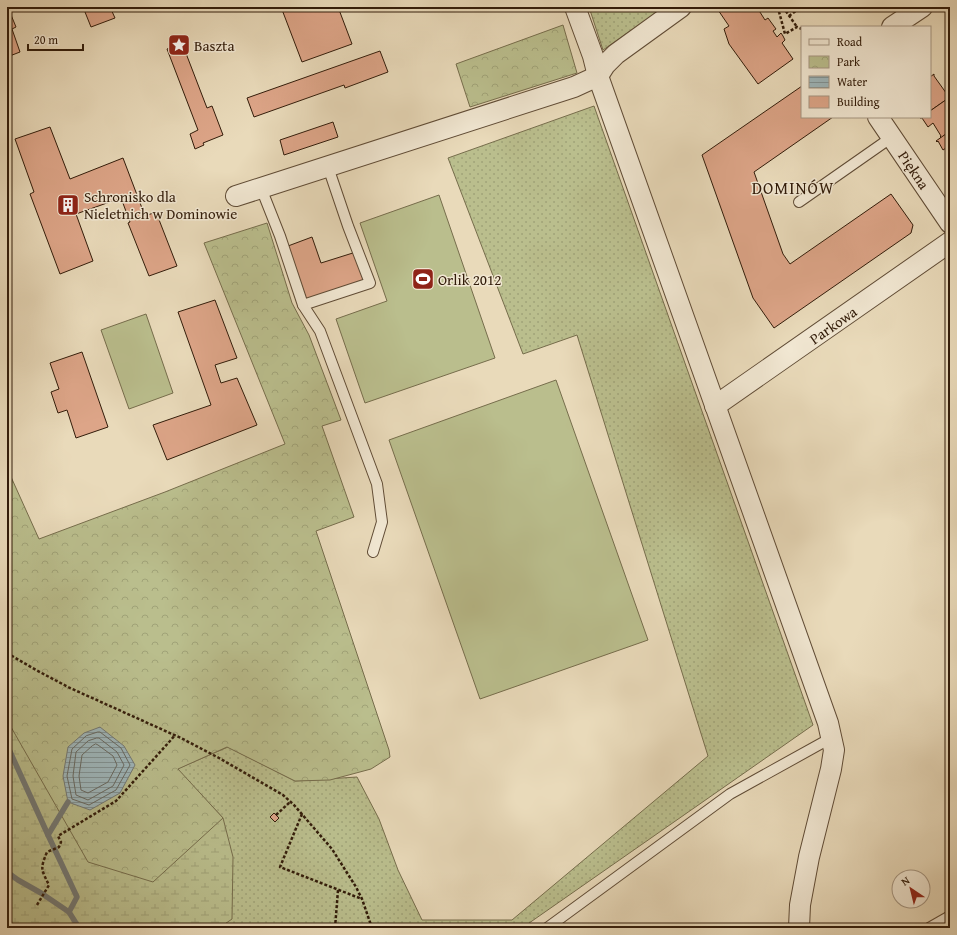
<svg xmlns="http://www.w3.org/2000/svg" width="957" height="935" font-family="'Gentium Book Plus',serif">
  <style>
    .grass { fill: url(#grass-dots); stroke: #766d4c }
    .wetland { fill: url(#wetland-marsh); stroke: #766d4c }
    .park { fill: url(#park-crowns); stroke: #766d4c }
    .pitch { fill: #babe8d; stroke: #766d4c }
    .water { fill: url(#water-rules); stroke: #737975 }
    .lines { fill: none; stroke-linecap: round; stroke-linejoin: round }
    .shore { stroke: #686a63; stroke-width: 1 }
    .stream { stroke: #737975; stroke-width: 5.5 }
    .building { fill: #dda588; stroke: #321c0a }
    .service-casing { stroke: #604c36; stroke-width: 12 }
    .minor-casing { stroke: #604c36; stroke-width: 22 }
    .path { stroke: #321c0a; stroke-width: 2.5; stroke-dasharray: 3 2; stroke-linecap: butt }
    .service { stroke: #f1e7d2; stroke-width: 10 }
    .minor { stroke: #f1e7d2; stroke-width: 20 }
    .labels { text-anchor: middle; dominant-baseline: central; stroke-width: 3; stroke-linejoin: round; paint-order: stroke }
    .poi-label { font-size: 15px; fill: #321c0a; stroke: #f1e7d2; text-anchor: start }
    .street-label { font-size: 15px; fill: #321c0a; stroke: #f1e7d2 }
    .quarter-label { font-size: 17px; letter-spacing: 1px; fill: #321c0a; stroke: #f1e7d2 }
  </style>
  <defs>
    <pattern id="grass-dots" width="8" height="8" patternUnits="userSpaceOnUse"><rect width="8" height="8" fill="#babe8d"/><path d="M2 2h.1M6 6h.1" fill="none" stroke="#a0a378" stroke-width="1.8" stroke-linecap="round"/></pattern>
    <pattern id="wetland-marsh" width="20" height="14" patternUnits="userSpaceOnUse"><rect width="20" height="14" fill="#babe8d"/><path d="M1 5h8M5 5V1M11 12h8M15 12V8" fill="none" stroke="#a0a378"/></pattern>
    <pattern id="park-crowns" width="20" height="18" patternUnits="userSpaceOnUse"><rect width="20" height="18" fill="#babe8d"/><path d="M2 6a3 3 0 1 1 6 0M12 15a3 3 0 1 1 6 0" fill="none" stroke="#a0a378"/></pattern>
    <pattern id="water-rules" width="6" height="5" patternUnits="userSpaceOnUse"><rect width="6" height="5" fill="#9eb7bc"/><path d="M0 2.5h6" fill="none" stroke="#819497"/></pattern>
  </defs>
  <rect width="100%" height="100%" fill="#e9daba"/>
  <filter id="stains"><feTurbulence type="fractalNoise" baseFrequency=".005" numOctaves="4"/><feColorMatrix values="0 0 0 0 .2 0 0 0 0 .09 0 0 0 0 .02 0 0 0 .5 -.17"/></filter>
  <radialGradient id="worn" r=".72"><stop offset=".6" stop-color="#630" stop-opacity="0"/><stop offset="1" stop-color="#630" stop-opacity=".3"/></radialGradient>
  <g class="grass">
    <path d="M589,7H665L603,50Z"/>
    <path d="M594,106L813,725L522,928H7V720L177,769L228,747L295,781L357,777L379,819L398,870L422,920H512L708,756L577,335L523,354L448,158Z"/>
  </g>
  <path class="wetland" d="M7,669L177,769L223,818L233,857L232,919L219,928H7Z"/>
  <g class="park">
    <path d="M563,25L577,73L470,107L456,64Z"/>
    <path d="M267,223L292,303L309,335L341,420L322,426L354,517L316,531L389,750L390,757L371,769L330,780L295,781L227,747L178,769L223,818L153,882L88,862L7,720V468L39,539L165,492L285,444L204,243Z"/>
  </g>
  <g class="pitch">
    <path d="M439,195L495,358L365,403L336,319L387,301L360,223Z"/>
    <path d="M146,314L173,393L129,409L101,330Z"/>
    <path d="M556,380L648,640L480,699L389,440Z"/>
  </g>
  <path class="water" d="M100,727L124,746L135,765L120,793L90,810L68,802L63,776L68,747L84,733Z"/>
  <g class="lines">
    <g class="shore">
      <path d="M98,732H100L121,748L130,765L116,790L89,805L72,799L67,776L72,749L86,736Z"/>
      <path d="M97,738H99L117,752L124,765L113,786L88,800L76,795L73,776L76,752L88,741Z"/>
      <path d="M96,744L98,745L113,756L117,765L108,782L88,793L81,790L79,776L82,755L92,746Z"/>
    </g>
    <g class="stream">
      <path d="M7,745L48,835"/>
      <path d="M68,802L48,835L77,897L69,912"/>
      <path d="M7,872L18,880L41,893L69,912L79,928"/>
    </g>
  </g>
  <g class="building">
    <path d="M83,7H110L115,18L91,27Z"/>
    <path d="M281,7H338L352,44L302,62Z"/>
    <path d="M716,7H767L766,10L758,9L765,20L768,18L776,29L773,31L777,37L781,33L783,36L785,40L782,43L793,59L758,84L729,44L724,29L729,26Z"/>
    <path d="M9,10L16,27L12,29L20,52L7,57V11Z"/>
    <path d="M182,43L207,108L212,106L223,135L203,143L204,145L195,149L190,134L198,130L167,49Z"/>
    <path d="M380,51L388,72L345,88L344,85L254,117L247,98Z"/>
    <path d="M934,74V76L949,97H950L930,111V77Z"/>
    <path d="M802,86V117H833L754,172L783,254L790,264L891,194L913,225L911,233L774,328L753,298L702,155Z"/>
    <path d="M950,97V131L941,138L940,137L941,136L933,123L928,127L922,118H920L922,117H930V111Z"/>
    <path d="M333,122L338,137L284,155L280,140Z"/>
    <path d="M50,127L70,179L123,158L145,216L156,212L177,266L149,276L128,223L130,222L121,198L76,214L93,261L60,274L30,194L34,192L15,139Z"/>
    <path d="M950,131V148L949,146L943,150L938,141L937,142L936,141Z"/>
    <path d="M312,237L321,263L356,252L365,281L307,301L288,246Z"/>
    <path d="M215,300L237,358L215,365L221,383L237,378L257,425L167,460L153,425L211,405L178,312Z"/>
    <path d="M82,352L108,427L76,438L67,410L58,413L51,392L59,389L50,363Z"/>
    <path d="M274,813L279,818L275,822L270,817Z"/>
  </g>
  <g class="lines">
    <g class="service-casing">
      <g id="service">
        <path d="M261,188L280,236L303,305L320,331L377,484L382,522L373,552"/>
        <path d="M799,202L892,137"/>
        <path d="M303,305L370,283L348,226L328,167"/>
        <path d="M547,928L730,794L831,738"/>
        <path d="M929,928L950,916"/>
      </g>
    </g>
    <g class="minor-casing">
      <g id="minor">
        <path d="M575,7L593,56L598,76L828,723L834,750L831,769L809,857L800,905L799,928"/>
        <path d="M892,27L922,7"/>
        <path d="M878,117L950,223"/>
        <path d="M236,196L261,188L574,87L598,76L605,65L616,54L681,7"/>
        <path d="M715,406L950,242"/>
      </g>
    </g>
    <g class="path">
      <path d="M770,7L778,8"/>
      <path d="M779,7L778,8L785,34L797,27L802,29"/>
      <path d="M783,7L797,27"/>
      <path d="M789,16L801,7"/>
      <path d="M7,653L36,670L70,688L181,738L219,758L283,795L294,805L332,849L356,887L362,899L372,928"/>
      <path d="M302,814L280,867L362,899"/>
      <path d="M276,815L290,802"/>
      <path d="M37,905L49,885C41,869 40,869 47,852L59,847L61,842L58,836L116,801L170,741L175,735"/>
      <path d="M335,928L338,890"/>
    </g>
    <use href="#service" class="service"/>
    <use href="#minor" class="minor"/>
  </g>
  <defs>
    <g id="sight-square" transform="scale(1.15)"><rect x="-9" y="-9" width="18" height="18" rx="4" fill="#8f2418" stroke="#f1e7d2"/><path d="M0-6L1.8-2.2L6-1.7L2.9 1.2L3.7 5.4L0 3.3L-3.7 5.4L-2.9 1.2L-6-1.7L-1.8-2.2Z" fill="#fff"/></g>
    <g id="building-square" transform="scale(1.15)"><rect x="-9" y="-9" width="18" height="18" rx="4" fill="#8f2418" stroke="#f1e7d2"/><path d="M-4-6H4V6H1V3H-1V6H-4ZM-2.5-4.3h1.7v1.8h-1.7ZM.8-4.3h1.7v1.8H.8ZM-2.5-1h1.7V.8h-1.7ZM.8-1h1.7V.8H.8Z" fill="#fff"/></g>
    <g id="stadium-square" transform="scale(1.15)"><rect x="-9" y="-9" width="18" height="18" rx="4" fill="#8f2418" stroke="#f1e7d2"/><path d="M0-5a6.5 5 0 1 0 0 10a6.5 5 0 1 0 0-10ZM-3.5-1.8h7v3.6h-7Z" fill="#fff"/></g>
  </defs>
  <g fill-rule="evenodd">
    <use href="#sight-square" x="179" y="45"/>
    <use href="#building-square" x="68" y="205"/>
    <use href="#stadium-square" x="423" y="279"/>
  </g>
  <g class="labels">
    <g class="poi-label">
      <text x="194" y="45">Baszta</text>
      <text x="84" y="196">Schronisko dla<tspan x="84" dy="17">Nieletnich w Dominowie</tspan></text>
      <text x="438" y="279">Orlik 2012</text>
    </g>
    <g class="street-label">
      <text transform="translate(914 170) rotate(56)">Piękna</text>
      <text transform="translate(833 325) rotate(-35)">Parkowa</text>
    </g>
    <g class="quarter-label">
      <text x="793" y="187">DOMINÓW</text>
    </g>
  </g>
  <rect width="957" height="935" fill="none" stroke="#e9daba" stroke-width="24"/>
  <rect x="8" y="8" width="941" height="919" fill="none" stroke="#321c0a" stroke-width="2"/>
  <rect x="12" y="12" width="933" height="911" fill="none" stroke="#321c0a"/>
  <rect x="801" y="26" width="130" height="92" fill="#f1e7d2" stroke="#a59682"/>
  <rect x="809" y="39" width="20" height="6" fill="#f1e7d2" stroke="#a59682"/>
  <text x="837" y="46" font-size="12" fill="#321c0a">Road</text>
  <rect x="809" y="56" width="20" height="12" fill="url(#park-crowns)" stroke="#a59682"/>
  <text x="837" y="66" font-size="12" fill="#321c0a">Park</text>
  <rect x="809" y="76" width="20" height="12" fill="url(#water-rules)" stroke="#a59682"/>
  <text x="837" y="86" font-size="12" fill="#321c0a">Water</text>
  <rect x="809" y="96" width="20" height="12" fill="#dda588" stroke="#a59682"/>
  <text x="837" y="106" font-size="12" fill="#321c0a">Building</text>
  <g transform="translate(911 889) rotate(325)"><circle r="19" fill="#f1e7d2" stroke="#a59682"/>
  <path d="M0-3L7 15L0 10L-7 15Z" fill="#8f2418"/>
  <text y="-6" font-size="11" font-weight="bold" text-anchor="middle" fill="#321c0a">N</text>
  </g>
  <path d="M28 44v6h55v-6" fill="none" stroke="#321c0a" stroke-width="2"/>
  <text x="34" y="44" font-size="12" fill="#321c0a" stroke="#f1e7d2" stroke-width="3" paint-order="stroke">20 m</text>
  <rect width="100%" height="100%" filter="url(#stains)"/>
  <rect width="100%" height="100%" fill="url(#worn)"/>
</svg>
